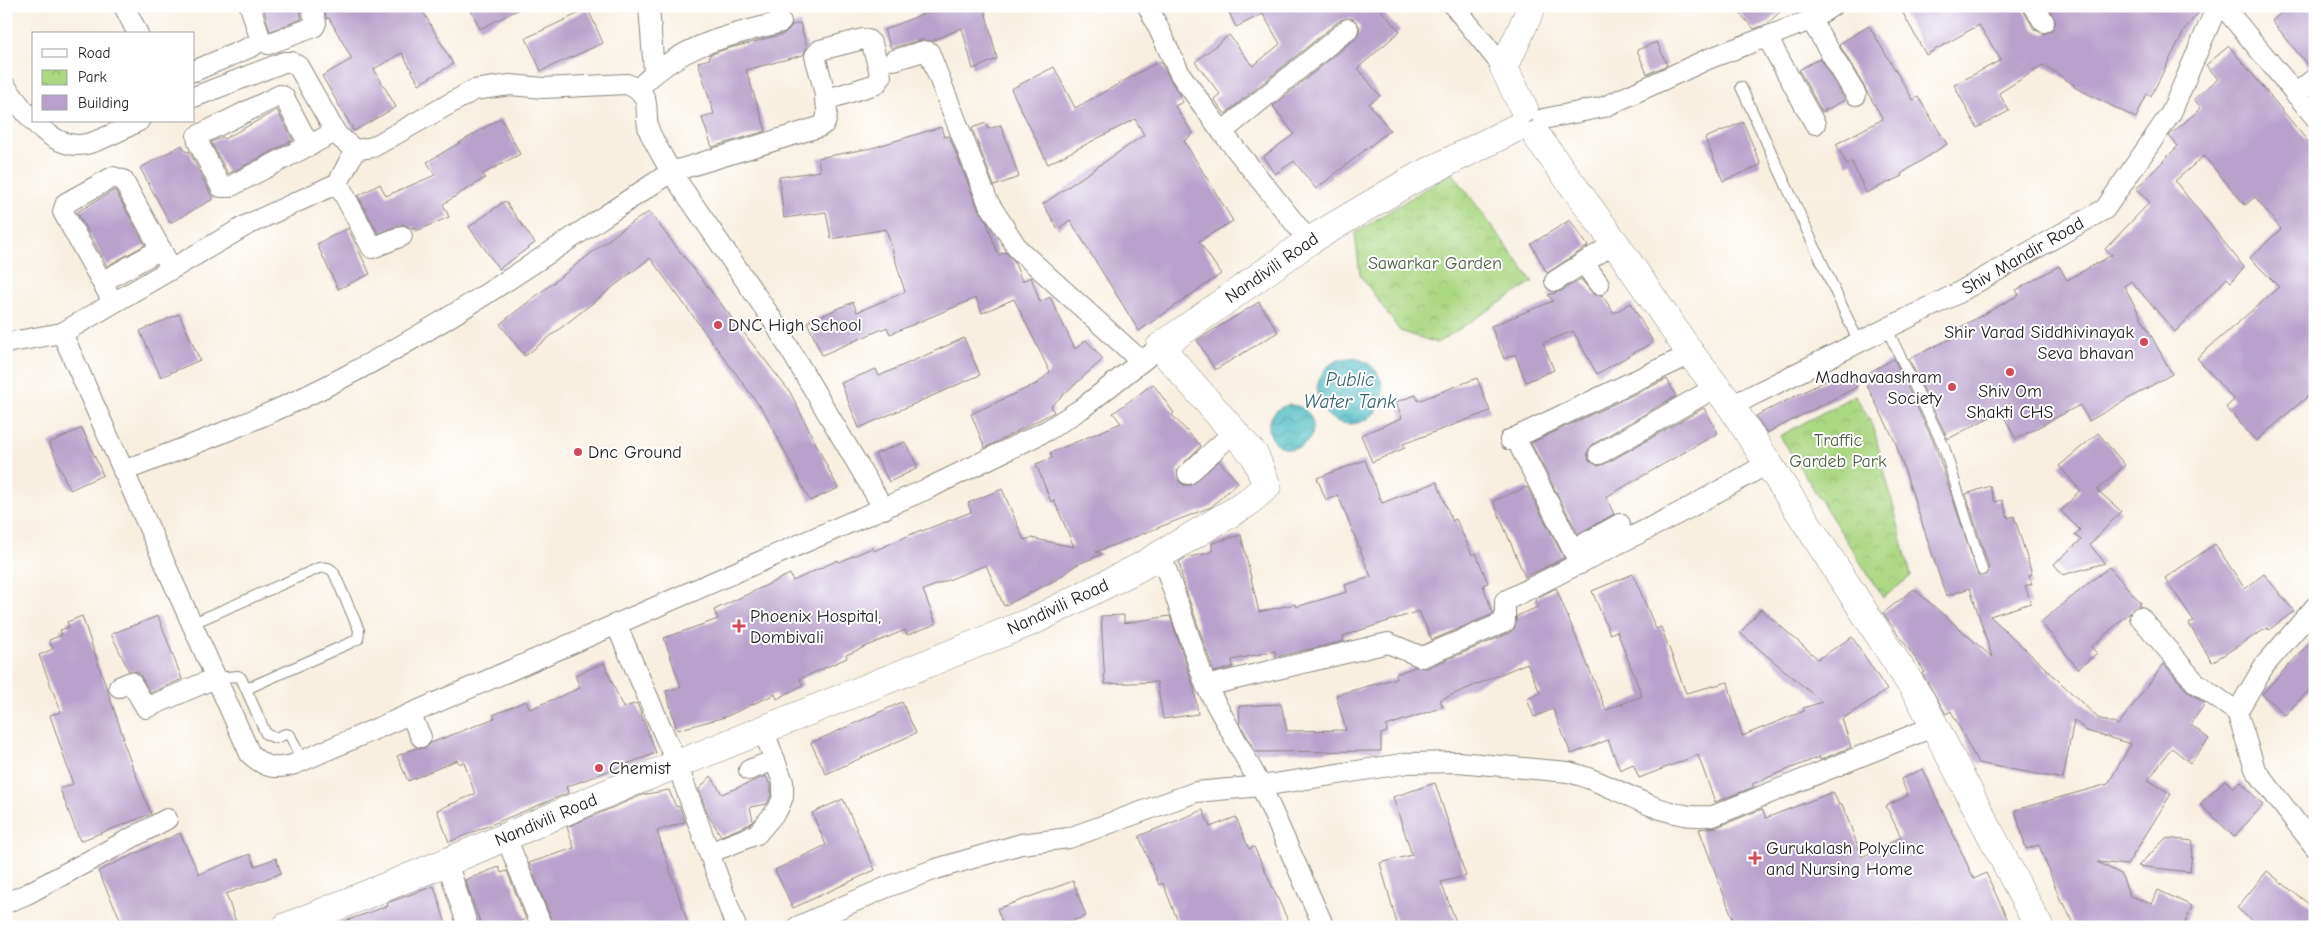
<svg xmlns="http://www.w3.org/2000/svg" width="2321" height="933" font-family="'Comic Neue',sans-serif">
  <style>
    .park { fill: url(#park-crowns); stroke: #647a50 }
    .water { fill: url(#water-waves); stroke: #346c70 }
    .building { fill: #b8a1cb }
    .lines { fill: none; stroke-linecap: round; stroke-linejoin: round }
    .lane-casing { stroke: #8a867e; stroke-width: 12 }
    .street-casing { stroke: #8a867e; stroke-width: 22 }
    .secondary-casing { stroke: #8a867e; stroke-width: 29 }
    .lane { stroke: #fff; stroke-width: 10 }
    .street { stroke: #fff; stroke-width: 20 }
    .secondary { stroke: #fff; stroke-width: 28 }
    .poi-dot { fill: #d1495b; stroke: #fff; stroke-width: 2 }
    .labels { text-anchor: middle; dominant-baseline: central; stroke-width: 4; stroke-linejoin: round; paint-order: stroke }
    .street-label { font-size: 18px; fill: #1c1c1c; stroke: #fff }
    .park-label { font-size: 18px; fill: #4e5e40; stroke: #fff }
    .poi-label { font-size: 18px; fill: #1c1c1c; stroke: #fff; text-anchor: start }
    .water-label { font-size: 19px; font-style: italic; fill: #326467; stroke: #fff }
  </style>
  <defs>
    <pattern id="park-crowns" width="20" height="18" patternUnits="userSpaceOnUse" patternTransform="scale(1.25)"><rect width="20" height="18" fill="#acd884"/><path d="M2 6a3 3 0 1 1 6 0M12 15a3 3 0 1 1 6 0" fill="none" stroke="#93b971"/></pattern>
    <pattern id="water-waves" width="16" height="10" patternUnits="userSpaceOnUse" patternTransform="scale(1.25)"><rect width="16" height="10" fill="#4dbcc3"/><path d="M0 5q4-4 8 0t8 0" fill="none" stroke="#3f989e"/></pattern>
  </defs>
  <rect width="100%" height="100%" fill="#fff"/>
  <filter id="ink" filterUnits="userSpaceOnUse"><feTurbulence type="fractalNoise" baseFrequency=".02" numOctaves="2"/><feDisplacementMap in="SourceGraphic" scale="10" xChannelSelector="R" yChannelSelector="G"/><feConvolveMatrix kernelMatrix="1 2 1 2 8 2 1 2 1" color-interpolation-filters="sRGB"/></filter>
  <filter id="wash" filterUnits="userSpaceOnUse"><feTurbulence type="fractalNoise" baseFrequency=".0096" numOctaves="4" result="noise"/><feDisplacementMap in="SourceGraphic" scale="20" xChannelSelector="R" yChannelSelector="G"/><feGaussianBlur stdDeviation="1.12" result="paint"/><feColorMatrix in="noise" values="0 0 0 0 0 0 0 0 0 0 0 0 0 0 0 0 0 1.4 0 .05"/><feComposite in="paint" operator="in"/></filter>
  <g filter="url(#wash)">
    <rect width="100%" height="100%" fill="#f8efe1"/>
    <g class="park">
      <path d="M1452,172L1533,282L1437,343L1400,331L1360,275L1355,233Z"/>
      <path d="M1855,395L1873,426L1911,576L1883,598L1780,436Z"/>
    </g>
    <g class="water">
      <circle cx="1350" cy="391" r="33"/>
      <circle cx="1291" cy="427" r="22"/>
    </g>
    <g id="blocks">
      <g class="building">
        <path d="M263,6H299L302,19L270,31Z"/>
        <path d="M323,6H420L453,64L419,84L402,53L374,69L396,107L354,131L322,76L352,59L329,18L327,19Z"/>
        <path d="M469,6H525L480,29Z"/>
        <path d="M942,6H984L997,59L973,69L962,28L932,41L921,40L891,48L884,30Z"/>
        <path d="M1226,6H1377L1400,31L1358,68L1380,96L1369,104L1390,130L1316,189L1294,161L1275,174L1263,157L1294,134L1273,106L1356,38L1359,33L1360,27L1352,18L1340,20L1225,114L1214,99L1220,94L1195,62L1229,35L1253,66L1280,44L1263,14L1236,27Z"/>
        <path d="M1733,6H1786L1767,24L1754,29Z"/>
        <path d="M1899,6H2021L2034,29L2044,34L2051,31L2056,22L2048,6H2204L2185,29L2151,96L2147,94L2136,118L2074,87V85L2044,65L1999,93L2009,111L1977,128L1954,85L2001,60L1979,25L1926,55Z"/>
        <path d="M2289,6H2315V66L2310,68L2272,21Z"/>
        <path d="M588,9L603,43L541,71L526,38Z"/>
        <path d="M800,23L807,47L803,55L746,70L766,131L712,147L702,118L714,114L698,62L710,59L709,55L726,49L784,34L792,25Z"/>
        <path d="M1869,26L1913,100L1918,97L1947,144L1901,174L1902,176L1866,193L1852,162L1847,165L1836,144L1883,119L1839,44Z"/>
        <path d="M1657,42L1667,65L1647,74L1637,50Z"/>
        <path d="M2229,46L2315,150V390L2256,441L2226,407L2234,400L2197,358L2279,287L2250,258L2281,229L2255,197L2245,205L2204,156L2175,181L2244,267L2231,282L2227,278L2175,332L2131,281L2124,286L2172,374L2089,421L2080,405L2016,439L2001,411L1948,439L1909,359L1960,334L1957,329L2019,295L2016,290L2059,266L2067,280L2112,255L2105,249L2150,202L2136,189L2178,146L2169,136L2201,108L2194,99L2218,79L2206,65Z"/>
        <path d="M1820,58L1845,100L1822,112L1799,70Z"/>
        <path d="M1160,61L1183,102L1175,106L1193,134L1184,141L1233,221L1199,241L1221,274L1139,331L1070,220L1058,229L1043,204L1144,135L1135,119L1048,164L1011,89L1054,67L1075,108Z"/>
        <path d="M277,110L293,140L228,174L211,142L223,137L224,139Z"/>
        <path d="M501,118L520,154L483,174L485,178L443,204L449,217L416,231L414,227L411,228L403,224L378,233L358,196L380,184L386,196L435,175L427,162Z"/>
        <path d="M1743,122L1761,165L1723,181L1705,138Z"/>
        <path d="M986,123L988,129L1001,125L1019,177L994,186L972,128Z"/>
        <path d="M941,127L944,137L949,136L977,206L987,223L998,255L1006,252L1014,261L1022,281L1031,277L1040,302L1050,297L1075,349L1086,340L1103,359L1051,406L1054,412L985,448L971,414L1038,383L1050,372L1014,299L982,313L976,298L890,334L887,327L822,355L807,322L853,302L857,312L905,292L886,229L831,239L826,212L784,218L779,177L820,171L818,158L872,148Z"/>
        <path d="M182,145L186,152L189,151L213,199L170,223L140,168Z"/>
        <path d="M115,190L145,245L107,266L77,212Z"/>
        <path d="M505,201L535,243L499,269L469,227Z"/>
        <path d="M649,212L790,392L838,488L810,501L765,413L650,258L525,356L500,324L625,227Z"/>
        <path d="M1570,220L1588,246L1547,273L1531,244Z"/>
        <path d="M348,228L370,274L338,289L317,244Z"/>
        <path d="M1581,279L1594,295H1602L1614,313L1631,303L1653,342L1597,374L1573,331L1543,343L1554,370L1526,382L1515,354L1504,359L1491,326L1553,301L1548,295L1561,291Z"/>
        <path d="M1259,302L1278,332L1215,370L1197,340Z"/>
        <path d="M179,314L200,360L161,377L140,331Z"/>
        <path d="M964,338L980,375L859,428L841,383L876,369L879,376Z"/>
        <path d="M1894,359L1935,445L1978,575H1987L1989,568L1966,494L1990,486L1995,502L2002,500L2008,518L2014,516L2032,574L2029,576L2032,584L2025,586L2031,603L1990,616L2098,718L2118,725L2164,664L2186,690L2205,704L2190,724L2209,739L2190,763L2172,748L2148,780L2171,794L2127,865L2097,862L2121,874L2130,896L2152,904L2158,890L2192,906L2183,927H2074L2064,903L2062,904L2039,845L2026,849L2015,810L2108,784L2131,744L2087,731L2074,720L2063,779L1978,763L1951,711L1946,714L1922,673L1925,672L1883,613L1914,589L1992,657L1970,588L1946,596L1895,441L1862,376Z"/>
        <path d="M1849,369L1857,387L1767,433L1756,416Z"/>
        <path d="M1477,378L1490,411L1403,444L1405,448L1372,462L1361,435L1402,418L1396,402L1416,395L1418,401Z"/>
        <path d="M1667,379L1676,396L1593,444L1587,453L1589,460L1598,466L1605,464L1704,408L1718,433L1606,497L1614,514L1578,534L1531,443Z"/>
        <path d="M1153,384L1174,413L1172,415L1201,446L1177,470L1179,482L1184,485H1191L1219,461L1238,482L1211,507L1096,552L1102,554L1074,566L1059,578L1004,606L986,565L923,590L936,624L907,635L905,630L846,655L847,658L800,679L803,685L777,699L775,694L725,717L677,730L666,691L681,687L664,638L718,619L714,610L790,574L793,581L838,560L839,562L872,548L874,551L921,530L922,531L971,512L968,503L1002,489L1024,540L1031,538L1074,547L1054,500L1051,502L1036,464L1052,458L1050,453L1121,423L1113,413Z"/>
        <path d="M82,428L103,475L70,490L49,443Z"/>
        <path d="M2098,433L2125,465L2097,490L2121,511L2090,545L2105,563L2063,575L2054,564L2081,540L2075,535L2080,530L2061,511L2080,490L2059,466Z"/>
        <path d="M905,442L918,468L889,482L875,454Z"/>
        <path d="M1365,460L1382,503L1437,482L1452,521L1456,519L1472,555L1476,553L1488,583L1483,585L1493,614L1432,640L1419,611L1343,636L1344,641L1276,657L1275,651L1232,660L1233,667L1214,672L1184,585L1179,562L1185,558L1212,552V543L1241,535L1259,612L1295,604L1296,607L1347,592L1345,585L1371,577L1338,495L1326,500L1317,478Z"/>
        <path d="M1527,487L1564,558L1525,577L1493,501Z"/>
        <path d="M2215,544L2245,589L2264,574L2294,611L2269,630L2267,628L2212,662L2189,624L2194,621L2165,578Z"/>
        <path d="M2109,567L2141,603L2091,647L2097,653L2078,669L2041,622Z"/>
        <path d="M1633,574L1656,629L1661,627L1686,693L1728,682L1742,736L1804,711L1803,708L1822,702L1740,633L1761,609L1818,659L1852,637L1887,690L1842,719L1851,747L1820,760L1819,757L1752,784L1754,787L1715,802L1698,755L1639,778L1633,764L1620,770L1608,740L1571,754L1553,709L1534,717L1527,699L1540,693L1527,663L1440,700L1443,707L1386,726L1387,732L1381,734V751L1256,752L1240,724L1239,706L1281,704L1287,731L1346,730L1336,695L1397,678L1396,674L1415,667L1427,668L1510,633L1515,628L1517,616L1538,607L1535,599L1556,588L1606,710L1642,696L1617,631L1610,634L1592,591Z"/>
        <path d="M1124,615V623L1170,616L1194,688L1198,714L1163,719L1157,682L1105,684L1101,616Z"/>
        <path d="M82,616L124,739H122L151,814L80,841L60,789L73,784L50,715L61,712L39,655L53,649L49,640L62,635L60,630L69,627L67,622Z"/>
        <path d="M158,616L182,679L151,693L138,672L129,671L111,634Z"/>
        <path d="M2315,637V684L2285,715L2262,694Z"/>
        <path d="M604,663L623,708L637,703L656,753L566,787L568,793L449,842L437,810L475,794L464,762L459,764L457,760L408,781L397,756L416,748H426L431,743L495,718L493,715L526,701L530,709L580,688L575,675Z"/>
        <path d="M902,702L916,733L826,774L811,743Z"/>
        <path d="M1923,769L1974,879L1986,873L2011,927H1736L1699,829L1717,827L1762,809L1766,818L1833,792L1839,805L1842,804L1862,857L1901,837L1886,806L1908,796L1901,779Z"/>
        <path d="M711,776L722,794L766,776L771,787V795L767,804L750,807L753,821L750,824L721,836L708,815L699,789Z"/>
        <path d="M2225,780L2233,788L2240,781L2263,805L2234,837L2200,804Z"/>
        <path d="M1435,783L1466,876L1441,882L1458,927H1398L1380,863L1412,855L1393,797Z"/>
        <path d="M669,790L676,807L679,806L685,822L657,831L689,927H554L529,863L574,848L567,827L642,795Z"/>
        <path d="M843,799L875,870L793,908L775,870L826,845L812,813Z"/>
        <path d="M1203,810L1210,827L1236,817L1249,849L1254,847L1291,927H1180L1163,883L1159,885L1139,836Z"/>
        <path d="M180,833L199,874L250,854L255,866L276,858L281,873L226,894L238,927H124L98,871Z"/>
        <path d="M2166,838L2193,841L2190,872L2138,866Z"/>
        <path d="M499,867L501,873L507,871L526,919L507,927H482L465,880Z"/>
        <path d="M2267,871L2315,909V927H2259L2237,908Z"/>
        <path d="M1073,881L1086,916L1066,923L1068,927H1004L997,909Z"/>
        <path d="M434,886L447,927H337L336,924L388,906L387,903Z"/>
      </g>
    </g>
  </g>
  <g filter="url(#ink)">
    <use href="#blocks" fill-opacity="0" stroke="#8a867e" stroke-width="1"/>
    <g class="lines">
      <g class="lane-casing">
        <g id="lane">
          <path d="M1741,87L1859,343"/>
          <path d="M1887,329L1944,447L1982,570"/>
          <path d="M191,624L319,568C326,567 330,567 334,573L359,630L358,639L352,642L246,689L241,678L238,676L215,678"/>
          <path d="M246,689L266,734L275,738L286,734L290,735L302,761"/>
        </g>
      </g>
      <g class="street-casing">
        <g id="street">
          <path d="M124,6L138,34"/>
          <path d="M250,6L260,38L268,44L314,27L316,23L311,6"/>
          <path d="M649,6L654,72"/>
          <path d="M1148,6L1180,74L1222,132L1309,241"/>
          <path d="M1454,6L1504,68"/>
          <path d="M2033,6L2044,22"/>
          <path d="M2223,6L2315,117"/>
          <path d="M1811,20L1856,95"/>
          <path d="M1767,37L1815,124"/>
          <path d="M894,60L924,51L929,52L988,202L1018,249L1141,361"/>
          <path d="M194,71L253,46"/>
          <path d="M6,87C23,110 52,152 86,144C102,141 124,128 139,121"/>
          <path d="M638,89C681,44 724,37 781,22"/>
          <path d="M2295,94L2315,78"/>
          <path d="M194,97L284,62H291L298,66L337,135L355,150L373,147L474,90L510,85L544,88L627,84C657,97 641,110 650,133C656,146 664,159 671,172L819,127L825,123C832,109 819,72 815,56L820,50L863,39L868,40L872,44L881,77L876,84L825,100"/>
          <path d="M1543,119L1604,107L1708,59L1811,20L1832,6"/>
          <path d="M1222,132L1348,29"/>
          <path d="M309,145L284,97L280,95L197,136L198,142L221,187H229L335,132"/>
          <path d="M338,183L372,248L402,236"/>
          <path d="M1584,263L1599,284"/>
          <path d="M1555,281L1615,243"/>
          <path d="M102,282L161,249"/>
          <path d="M113,302L63,212L66,203L113,177L123,180L171,268"/>
          <path d="M62,333L250,754C265,768 275,770 295,764L927,489L1048,430L1081,409L1160,347"/>
          <path d="M6,343L62,333L247,225L338,183L355,150"/>
          <path d="M1731,406L1956,294L2105,209L2171,113L2217,6"/>
          <path d="M1510,440L1691,354"/>
          <path d="M1521,449L1580,564"/>
          <path d="M1599,454L1718,386"/>
          <path d="M123,471C198,443 275,414 346,376C459,317 564,242 671,172L772,319L884,509"/>
          <path d="M1188,474L1234,432"/>
          <path d="M1573,550L1620,524"/>
          <path d="M1161,554L1206,686L1388,643L1422,657L1505,622V601L1687,509L1767,464"/>
          <path d="M2315,607L2264,666L2237,712L2255,769L2315,847"/>
          <path d="M2140,617L2195,682L2237,712"/>
          <path d="M616,624L677,764L736,927"/>
          <path d="M1206,686L1261,786L1324,927"/>
          <path d="M119,687L131,682L146,708L215,678"/>
          <path d="M410,714L421,737"/>
          <path d="M749,770L775,760"/>
          <path d="M506,837L542,927"/>
          <path d="M709,853L757,834L778,809L783,797V782L763,729"/>
          <path d="M447,862L468,927"/>
          <path d="M6,903L27,894L167,819"/>
          <path d="M797,927L887,887L936,869L1021,844L1069,838L1196,792L1261,786L1408,763L1458,762L1568,772C1608,781 1644,809 1685,815C1694,817 1704,816 1713,816L1935,726"/>
        </g>
      </g>
      <g class="secondary-casing">
        <g id="secondary">
          <path d="M1524,109L1504,68L1532,6"/>
          <path d="M1536,135L1615,243L1691,354L1731,406L1921,700L2039,927"/>
          <path d="M286,927L447,862L631,783L1035,620L1138,568L1246,504L1267,486L1255,456L1160,347L1309,241L1410,181L1516,128"/>
        </g>
      </g>
      <use href="#lane" class="lane"/>
      <use href="#street" class="street"/>
      <use href="#secondary" class="secondary"/>
    </g>
  </g>
  <g class="poi-dot">
    <circle cx="718" cy="325" r="5"/>
    <circle cx="2144" cy="342" r="5"/>
    <circle cx="2010" cy="372" r="5"/>
    <circle cx="1952" cy="387" r="5"/>
    <circle cx="578" cy="452" r="5"/>
    <path d="M736.5 618.5h5v5h5v5h-5v5h-5v-5h-5v-5h5z"/>
    <circle cx="599" cy="768" r="5"/>
    <path d="M1752.5 850.5h5v5h5v5h-5v5h-5v-5h-5v-5h5z"/>
  </g>
  <g class="labels">
    <g class="street-label">
      <text transform="translate(2023 256) rotate(-30)">Shiv Mandir Road</text>
      <text transform="translate(1272 268) rotate(-35)">Nandivili Road</text>
      <text transform="translate(1058 607) rotate(-25)">Nandivili Road</text>
      <text transform="translate(546 820) rotate(-23)">Nandivili Road</text>
    </g>
    <g class="park-label">
      <text x="1435" y="263">Sawarkar Garden</text>
      <text x="1838" y="440">Traffic<tspan x="1838" dy="21">Gardeb Park</tspan></text>
    </g>
    <g class="poi-label">
      <text x="728" y="325">DNC High School</text>
      <text x="2134" y="332" text-anchor="end">Shir Varad Siddhivinayak<tspan x="2134" dy="21">Seva bhavan</tspan></text>
      <text x="1942" y="377" text-anchor="end">Madhavaashram<tspan x="1942" dy="21">Society</tspan></text>
      <text x="2010" y="391" text-anchor="middle">Shiv Om<tspan x="2010" dy="21">Shakti CHS</tspan></text>
      <text x="588" y="452">Dnc Ground</text>
      <text x="750" y="616">Phoenix Hospital,<tspan x="750" dy="21">Dombivali</tspan></text>
      <text x="609" y="768">Chemist</text>
      <text x="1766" y="848">Gurukalash Polyclinc<tspan x="1766" dy="21">and Nursing Home</tspan></text>
    </g>
    <g class="water-label">
      <text x="1350" y="380">Public<tspan x="1350" dy="22">Water Tank</tspan></text>
    </g>
  </g>
  <rect width="2321" height="933" fill="none" stroke="#fff" stroke-width="25"/>
  <rect x="32" y="32" width="162" height="90" fill="#ffffff" stroke="#a4a4a4"/>
  <rect x="42" y="49" width="25" height="8" fill="#ffffff" stroke="#a4a4a4"/>
  <text x="78" y="58" font-size="15" fill="#1c1c1c">Road</text>
  <rect x="42" y="70" width="25" height="15" fill="url(#park-crowns)" stroke="#a4a4a4"/>
  <text x="78" y="82" font-size="15" fill="#1c1c1c">Park</text>
  <rect x="42" y="95" width="25" height="15" fill="#b8a1cb" stroke="#a4a4a4"/>
  <text x="78" y="108" font-size="15" fill="#1c1c1c">Building</text>
</svg>
